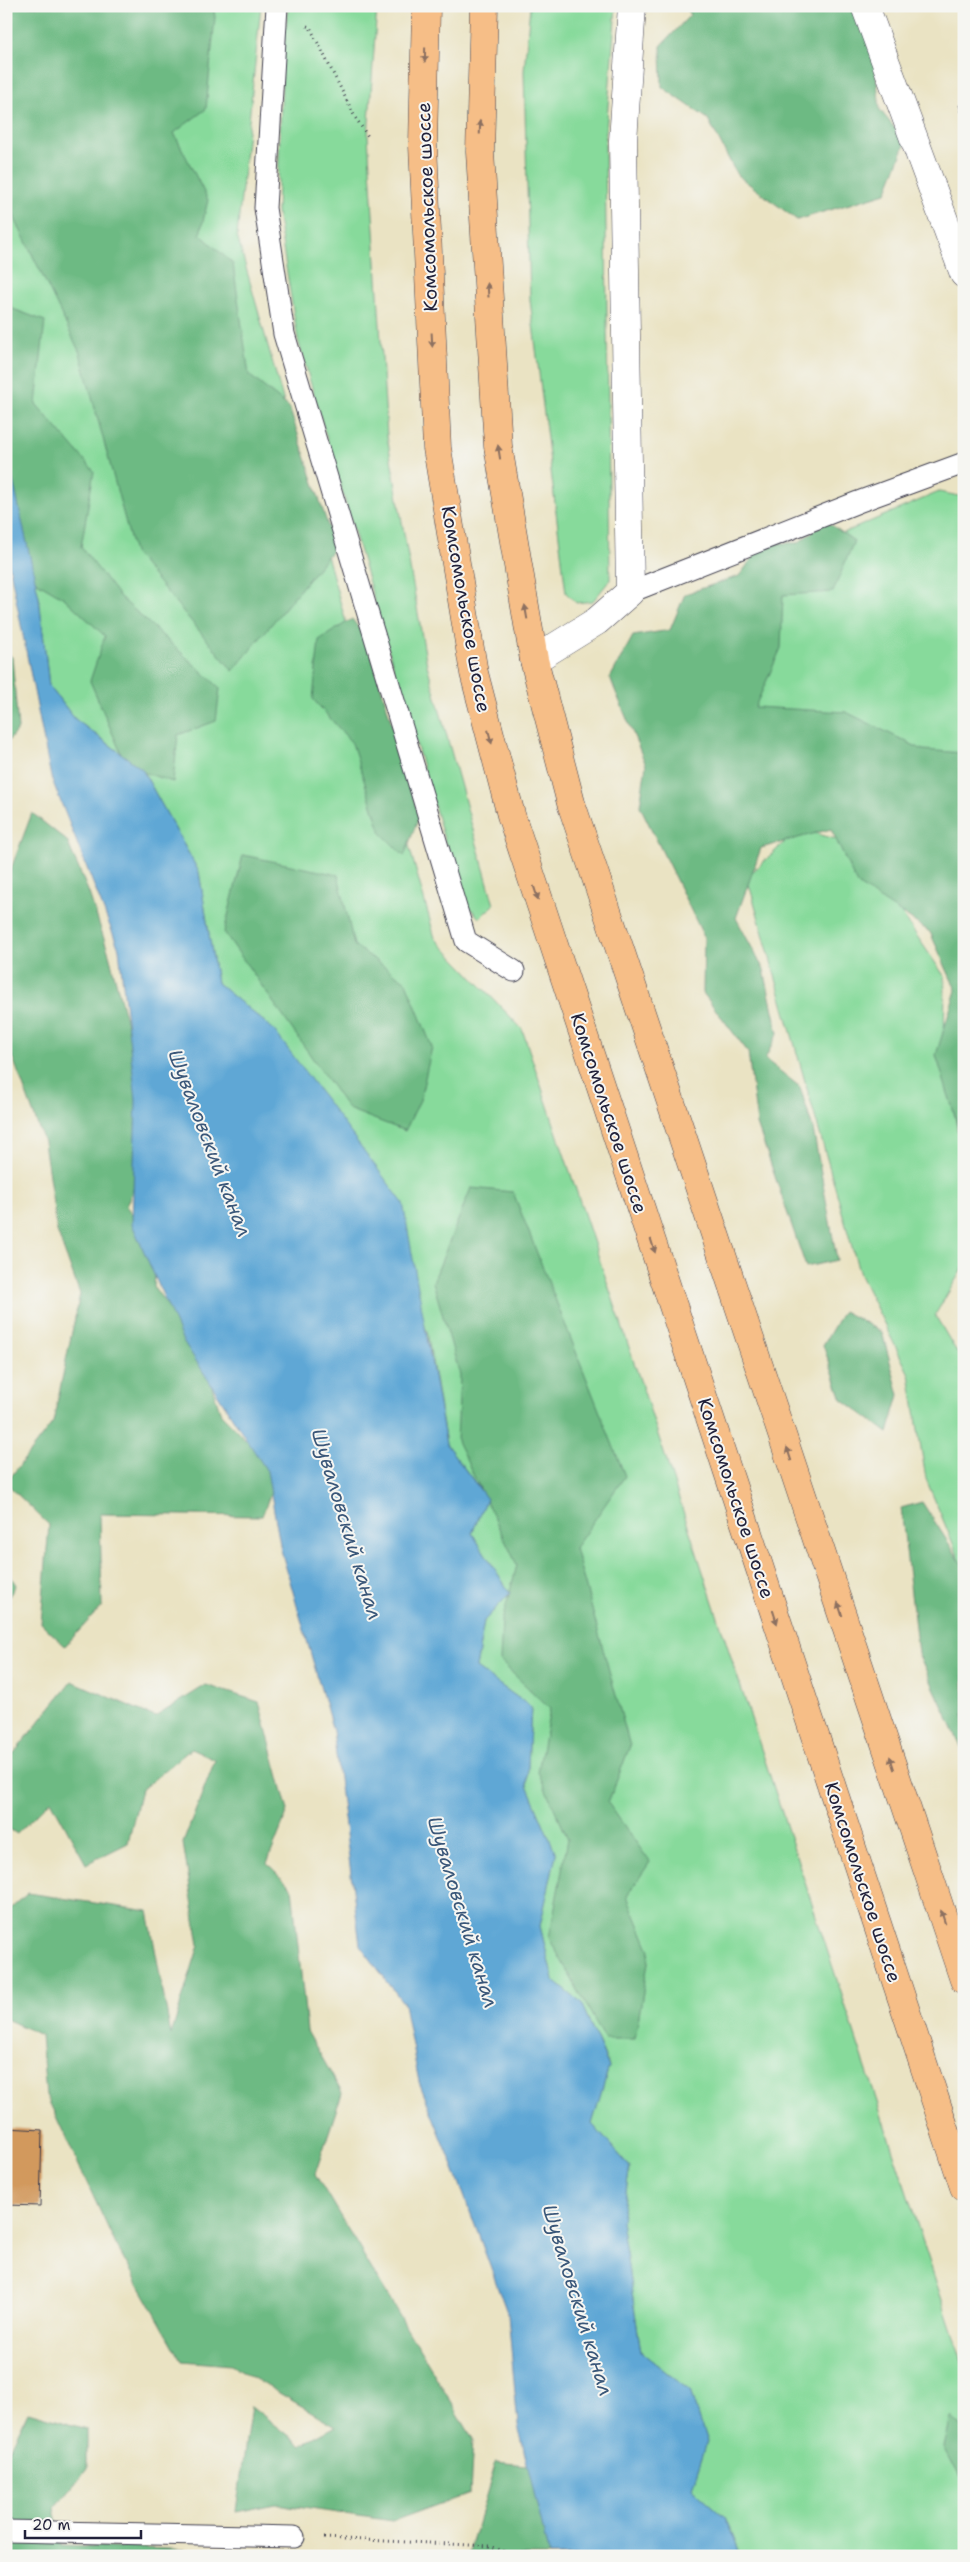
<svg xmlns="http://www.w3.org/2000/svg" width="970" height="2562" font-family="'Shantell Sans',sans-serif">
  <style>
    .green { fill: #87da9b; stroke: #547e6b }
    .forest { fill: #6dba83; stroke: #486e5f }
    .water { fill: #5ea7d5; stroke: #406488 }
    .building { fill: #d2995d }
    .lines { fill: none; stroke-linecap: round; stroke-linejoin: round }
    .lane-casing { stroke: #403f4f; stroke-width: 23 }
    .street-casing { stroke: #403f4f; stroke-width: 29 }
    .primary-casing { stroke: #403f4f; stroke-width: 29 }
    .path { stroke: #403f4f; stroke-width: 3; stroke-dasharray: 1 4; stroke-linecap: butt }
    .lane { stroke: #fff; stroke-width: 21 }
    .street { stroke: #fff; stroke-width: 28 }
    .primary { stroke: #f6be87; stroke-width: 28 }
    .oneway { fill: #8c7061 }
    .labels { text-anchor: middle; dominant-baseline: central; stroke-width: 4; stroke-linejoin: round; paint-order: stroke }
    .street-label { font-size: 19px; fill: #22223b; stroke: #f6f6f2 }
    .water-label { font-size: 20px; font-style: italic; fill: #3a5779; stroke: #f6f6f2 }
  </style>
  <rect width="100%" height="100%" fill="#f6f6f2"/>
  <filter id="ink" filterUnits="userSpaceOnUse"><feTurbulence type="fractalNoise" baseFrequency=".02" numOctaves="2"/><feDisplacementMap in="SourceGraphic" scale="10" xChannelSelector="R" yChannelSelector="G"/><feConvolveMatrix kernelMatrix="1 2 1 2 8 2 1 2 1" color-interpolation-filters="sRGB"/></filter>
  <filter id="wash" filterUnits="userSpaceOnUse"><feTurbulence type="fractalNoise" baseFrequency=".0096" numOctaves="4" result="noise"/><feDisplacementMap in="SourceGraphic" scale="20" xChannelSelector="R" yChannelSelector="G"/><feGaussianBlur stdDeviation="1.12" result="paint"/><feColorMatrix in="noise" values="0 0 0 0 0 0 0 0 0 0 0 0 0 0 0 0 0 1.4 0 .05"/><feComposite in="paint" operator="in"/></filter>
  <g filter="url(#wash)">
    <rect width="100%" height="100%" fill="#eae3c3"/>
    <g class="green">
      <path d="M6,6H261L237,236L435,938L522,1029L643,1389L964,2367V2556H741L725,2517L692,2488L707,2442L690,2391L641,2352L621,2221L630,2167L592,2124L609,2066L581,2003L553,1980L540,1926L556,1854L527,1785L531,1707L476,1668L484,1621L510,1593L472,1533L487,1498L446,1444L427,1331L273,1029L217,983L199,872L142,769L75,719L49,686L39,597L6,449Z"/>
      <path d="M288,6H377L368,136L387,436L427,665L494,905L479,918L461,897L298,340L277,212L283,52Z"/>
      <path d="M530,6H616L605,144L610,580L593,601L576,603L566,593L530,300L524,71Z"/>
      <path d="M939,492L964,497V915L746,771L706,592Z"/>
      <path d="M799,829L854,844L945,977L944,1055L964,1168V1266L935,1315L964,1364V1570L926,1479L909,1374L860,1275L747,877Z"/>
    </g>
    <g class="forest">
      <path d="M6,6H213L215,17L206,109L174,133L208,200L200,234L233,264L249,375L289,407L335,547L233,671L134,553L80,353L15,219L6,180Z"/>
      <path d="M685,6H849L873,46L880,110L906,142L886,193L797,220L737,175L708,119L662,87L661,46L690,15Z"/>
      <path d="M6,296L13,309L45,321L36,404L94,471L81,547L119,596L220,688L216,721L178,735L173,782L127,767L90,681L105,636L64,598L25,575L6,538Z"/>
      <path d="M826,521L854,541L833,592L783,595L781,648L755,707L846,712L923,750L964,753V1145L936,1055L956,990L930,932L857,884L831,829L761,848L736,918L764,970L778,1033L765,1059L800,1087L813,1129L837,1260L806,1267L757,1124L748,1052L703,993L704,937L640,806L646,765L610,678L633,636L670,630L685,594L739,576L764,543H798Z"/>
      <path d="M352,619L367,639L419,817L404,856L381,833L352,743L313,699L319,640Z"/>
      <path d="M6,652L12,657L18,729L6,744Z"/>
      <path d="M32,813L67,841L89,893L109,954L140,1075L147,1158L126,1206L157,1247L154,1287L200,1350L221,1414L278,1473L262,1516L100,1514L102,1606L65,1646L41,1623L49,1525L6,1483L53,1422L80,1294L57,1231L44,1142L11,1053L6,995V882Z"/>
      <path d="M243,855L338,875L354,945L406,982L432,1047L420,1100L405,1131L348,1109L224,932Z"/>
      <path d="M471,1188L513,1192L625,1476L575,1548L630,1746L608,1803L650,1862L627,1896L650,1951L635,2039H605L549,1938L568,1839L538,1772L550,1709L500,1661L502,1621L517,1565L457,1441L460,1375L433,1282Z"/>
      <path d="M843,1311L882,1332L899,1395L888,1433L842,1399L823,1345Z"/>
      <path d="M922,1502L964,1567V1753L918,1653L901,1508Z"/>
      <path d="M6,1569L16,1585L6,1601Z"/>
      <path d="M72,1681L155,1717L206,1685L259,1702L288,1811L267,1863L292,1888L307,2031L342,2093L315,2174L473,2439L470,2493L393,2521L276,2504L236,2512L251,2406L301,2445L336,2426L231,2365L182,2361L116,2245L46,2095L41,2035L6,2019V1913L28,1893L148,1911L171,2035L199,1945L183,1843L215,1760L191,1749L141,1790L128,1843L86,1864L51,1800L17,1834L6,1827V1763Z"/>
      <path d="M28,2412L87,2429V2469L54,2509L62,2545L195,2550L198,2556H6V2457Z"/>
      <path d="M951,2417L964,2429V2485L944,2447Z"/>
      <path d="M496,2462L537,2466L571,2556H468Z"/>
    </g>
    <path class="water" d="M6,449L39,597L49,686L75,719L142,769L199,872L217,983L273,1029L403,1203L446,1444L487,1499L472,1533L510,1593L484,1621L476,1668L531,1707L527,1785L556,1854L540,1926L553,1980L581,2003L609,2067L592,2124L630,2167L621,2221L641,2352L690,2391L707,2442L692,2488L725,2517L741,2556H549L518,2425L508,2315L455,2171L419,2082L404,2004L360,1945L333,1731L281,1550L267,1471L182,1339L132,1224L136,1100L119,949L51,777L6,549Z"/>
    <g id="blocks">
      <g class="building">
        <path d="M964,104V118H963L959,105Z"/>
        <path d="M6,2128L42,2130L40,2206L6,2205Z"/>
      </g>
    </g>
  </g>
  <g filter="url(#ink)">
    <use href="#blocks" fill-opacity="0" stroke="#403f4f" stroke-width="1"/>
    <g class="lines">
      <g class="lane-casing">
        <g id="lane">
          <path d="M277,6L265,208L284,334L466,941L514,971"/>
          <path d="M630,592L858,502L964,463"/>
          <path d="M6,2531L294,2537"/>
        </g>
      </g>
      <g class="street-casing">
        <g id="street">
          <path d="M865,6L964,274"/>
          <path d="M534,660L597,621L630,592L623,141L632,6"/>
        </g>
      </g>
      <g class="primary-casing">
        <g id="primary">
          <path d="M426,6L423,145L437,448L474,673L511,815L964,2187"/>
          <path d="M484,6L480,152L498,446L534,660L571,803L964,1980"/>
        </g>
      </g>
      <g class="path">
        <path d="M307,26L310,27L355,117L369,138"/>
        <path d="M324,2538L490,2546L517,2556"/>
      </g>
      <use href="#lane" class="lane"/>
      <use href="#street" class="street"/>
      <use href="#primary" class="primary"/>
    </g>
    <defs><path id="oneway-solid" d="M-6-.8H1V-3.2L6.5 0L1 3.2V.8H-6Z" transform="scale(1.25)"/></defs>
    <g class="oneway">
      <use href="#oneway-solid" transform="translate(425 55) rotate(91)"/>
      <use href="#oneway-solid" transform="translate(480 127) rotate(-88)"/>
      <use href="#oneway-solid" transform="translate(488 290) rotate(-94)"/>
      <use href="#oneway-solid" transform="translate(432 340) rotate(87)"/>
      <use href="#oneway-solid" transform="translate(499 452) rotate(-99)"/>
      <use href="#oneway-solid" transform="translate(526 612) rotate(-100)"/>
      <use href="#oneway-solid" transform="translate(490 737) rotate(75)"/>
      <use href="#oneway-solid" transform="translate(536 893) rotate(72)"/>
      <use href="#oneway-solid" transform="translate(653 1246) rotate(72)"/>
      <use href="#oneway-solid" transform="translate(789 1454) rotate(-108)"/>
      <use href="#oneway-solid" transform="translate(840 1609) rotate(-108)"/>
      <use href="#oneway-solid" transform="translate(775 1617) rotate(72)"/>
      <use href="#oneway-solid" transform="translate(892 1763) rotate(-108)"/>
      <use href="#oneway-solid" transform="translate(943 1917) rotate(-108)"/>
    </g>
  </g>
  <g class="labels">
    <g class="street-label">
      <text transform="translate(427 207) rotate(-92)">Комсомольское шоссе</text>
      <text transform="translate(466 609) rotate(80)">Комсомольское шоссе</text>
      <text transform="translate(609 1113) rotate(72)">Комсомольское шоссе</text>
      <text transform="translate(736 1498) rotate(72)">Комсомольское шоссе</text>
      <text transform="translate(863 1882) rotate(72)">Комсомольское шоссе</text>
    </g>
    <g class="water-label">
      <text transform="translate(210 1143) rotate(69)">Шуваловский канал</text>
      <text transform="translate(347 1524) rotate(73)">Шуваловский канал</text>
      <text transform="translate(463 1912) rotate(73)">Шуваловский канал</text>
      <text transform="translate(578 2300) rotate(73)">Шуваловский канал</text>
    </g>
  </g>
  <rect width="970" height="2562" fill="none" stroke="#f6f6f2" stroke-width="25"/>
  <path d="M25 2530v8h116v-8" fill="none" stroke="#22223b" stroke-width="2.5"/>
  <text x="32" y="2530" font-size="15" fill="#22223b" stroke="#f6f6f2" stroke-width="4" paint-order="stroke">20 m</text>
</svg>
